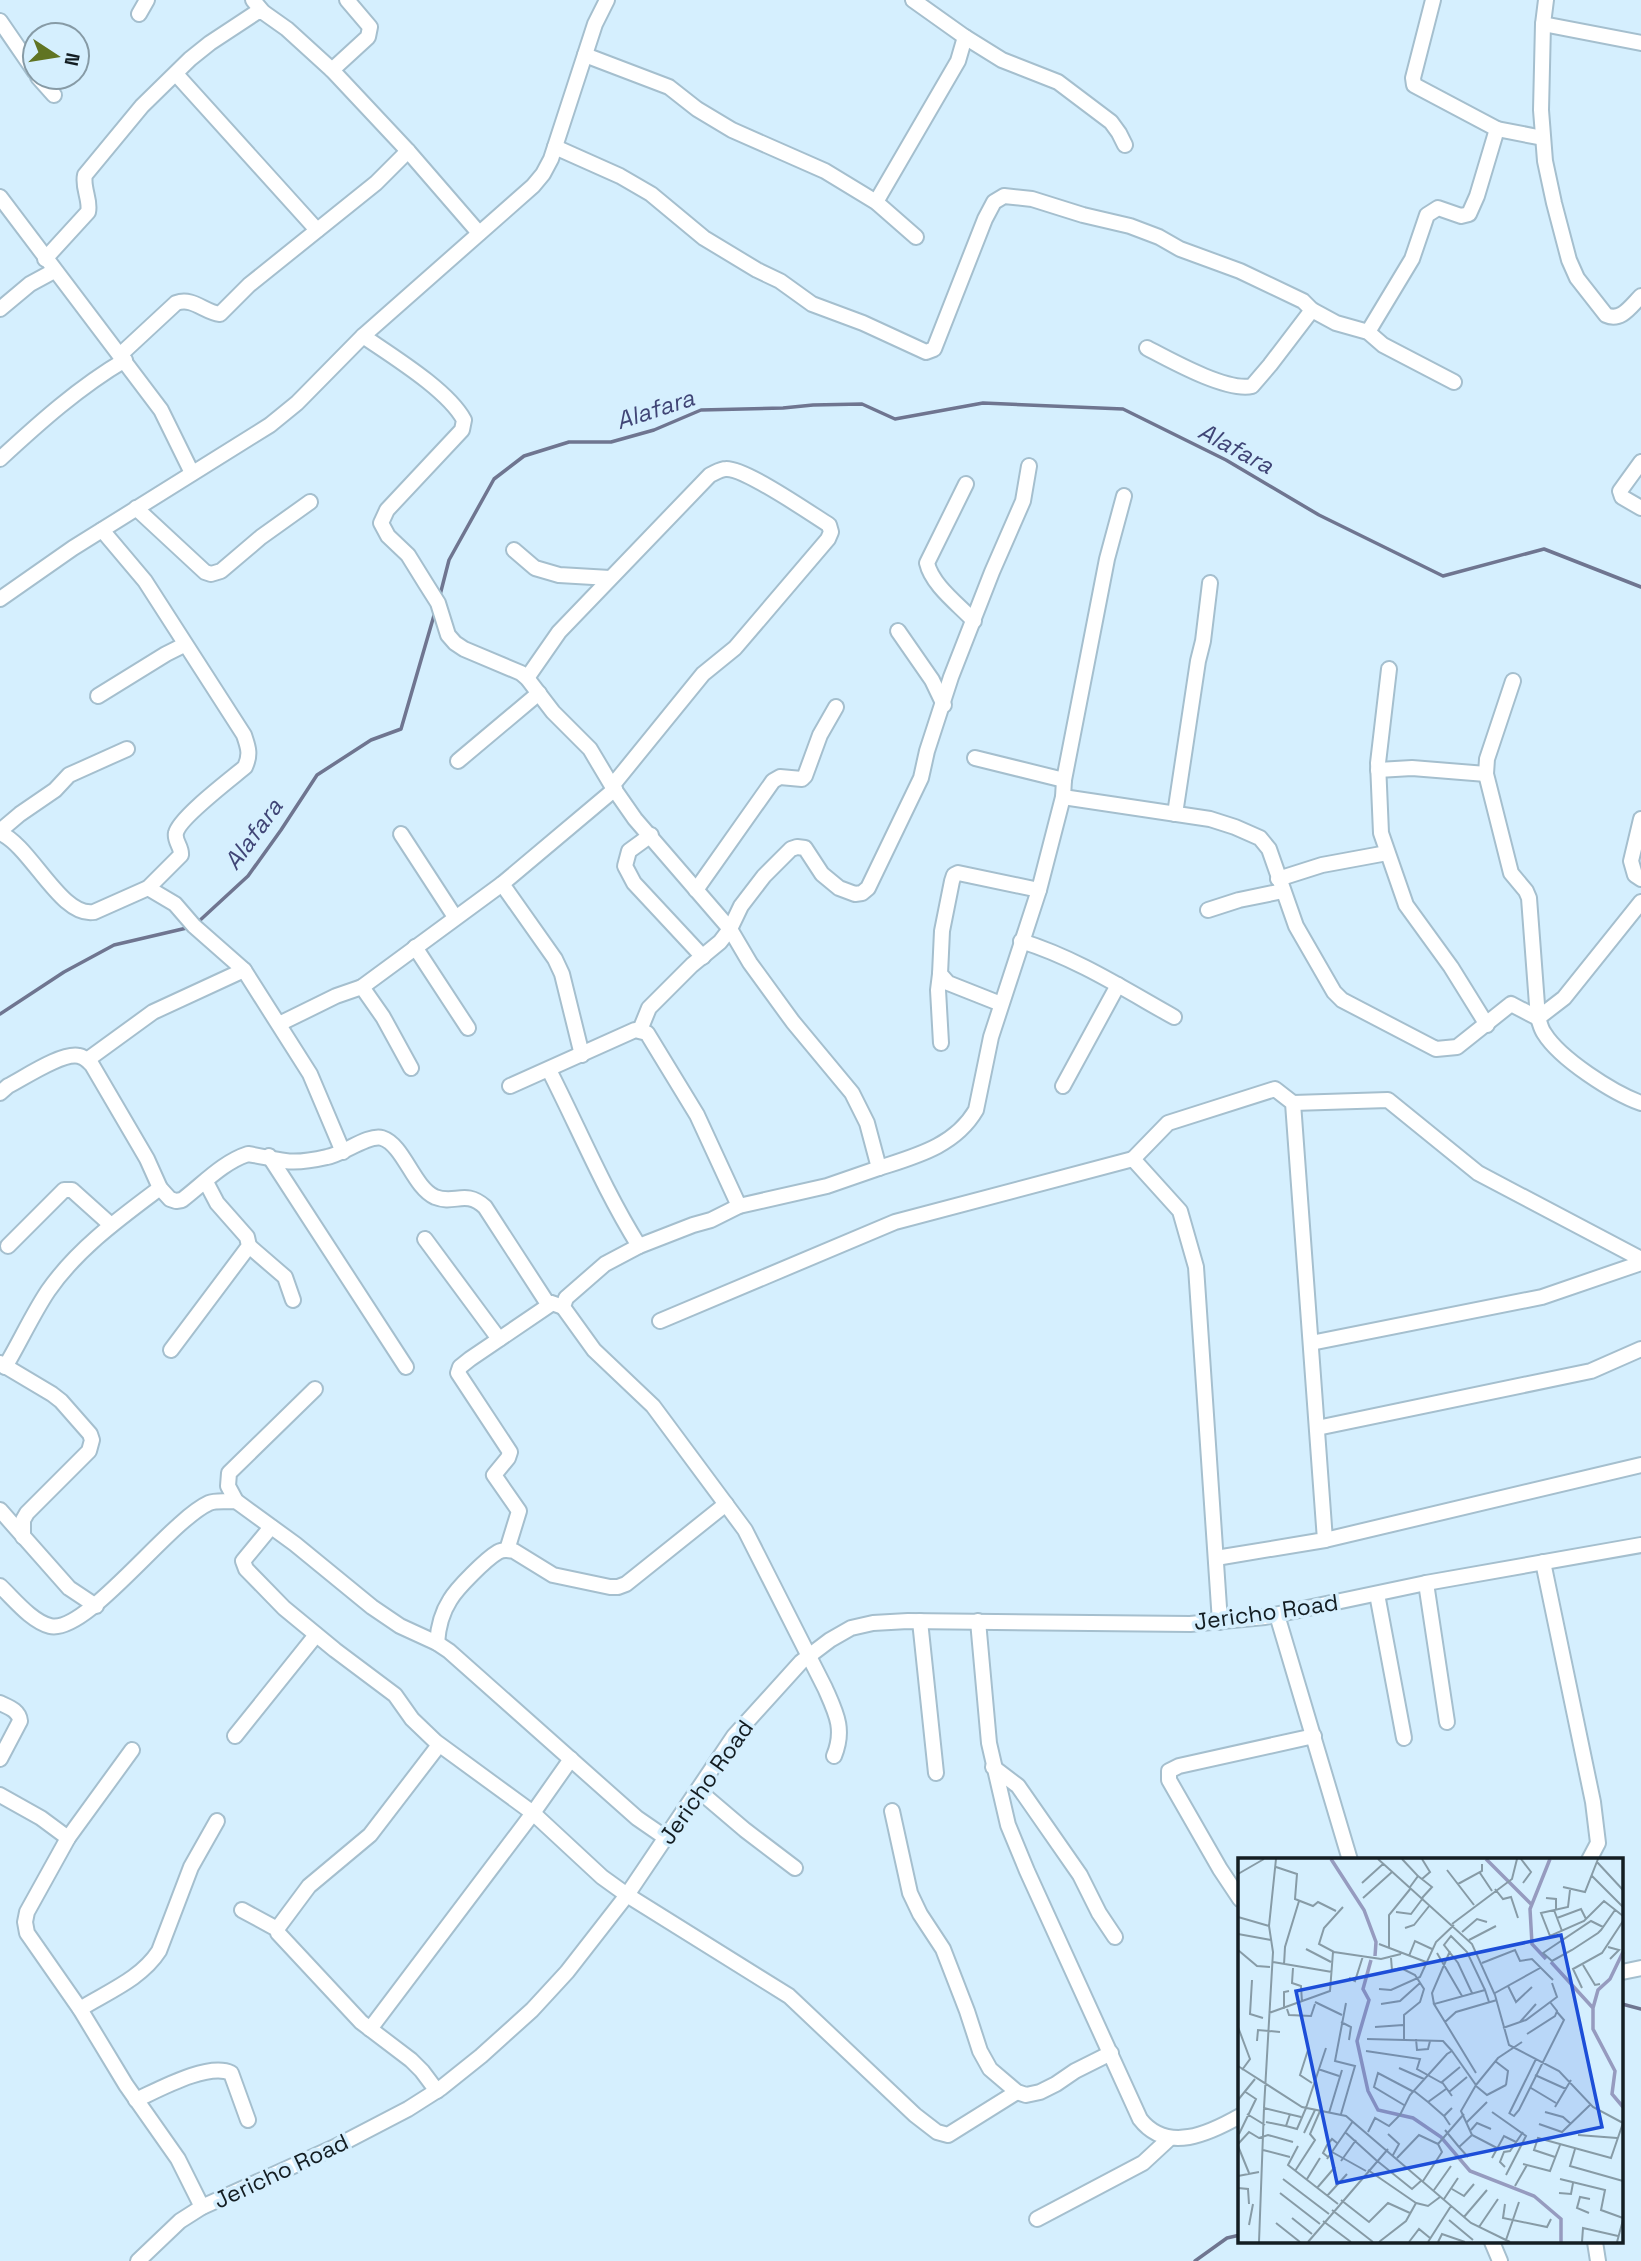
<svg xmlns="http://www.w3.org/2000/svg" width="1641" height="2261" font-family="'Space Grotesk',sans-serif">
  <style>
    .lines { fill: none; stroke-linecap: round; stroke-linejoin: round }
    .stream { stroke: #6f7590; stroke-width: 3.5 }
    .minor-casing { stroke: #a5bfce; stroke-width: 18 }
    .minor { stroke: #fff; stroke-width: 14 }
    .labels { text-anchor: middle; dominant-baseline: central; stroke-width: 7; stroke-linejoin: round; paint-order: stroke }
    .street-label { font-size: 23px; fill: #131d22; stroke: #d5effe }
    .water-label { font-size: 24px; font-style: italic; fill: #404576; stroke: #d5effe }
    .inset-river { fill: none; stroke: #969bbf; stroke-width: 3.5 }
    .inset-road { fill: none; stroke: #879ba6; stroke-width: 2 }
    .view { fill: #1d4ed8; fill-opacity: 0.15; stroke: #1d4ed8; stroke-width: 3.5 }
    .inset-edge { fill: none; stroke: #131d22; stroke-width: 3.5 }
  </style>
  <rect width="100%" height="100%" fill="#d5effe"/>
  <g class="lines">
    <g class="stream">
      <path d="M440,595L449,560L494,479L524,456L569,442H611L654,430L701,410L783,408L813,405L862,404L895,419L983,403L1123,409L1226,460L1319,515L1443,576L1544,549L1641,587"/>
      <path d="M197,923L248,876L281,830L317,775L371,740L401,729L435,612"/>
      <path d="M0,1014L64,972L114,945L191,927"/>
      <path d="M1622,2004L1641,2009"/>
      <path d="M1195,2261L1227,2238L1240,2235"/>
    </g>
    <g class="minor-casing">
      <g id="minor">
        <path d="M253,0L263,12L287,29L332,70L408,151L479,233"/>
        <path d="M913,0L965,37L1002,60L1058,82L1111,122L1119,133L1125,145"/>
        <path d="M1433,0L1413,78L1414,85L1497,129"/>
        <path d="M1546,0L1543,24L1541,110L1545,161L1554,203L1569,260L1577,278L1606,315C1621,322 1631,306 1641,296"/>
        <path d="M139,14L147,0"/>
        <path d="M0,21L35,72"/>
        <path d="M1543,24L1641,43"/>
        <path d="M585,55L669,87L697,109L732,130L825,171L876,202L916,237"/>
        <path d="M332,70L368,37L370,27L347,0"/>
        <path d="M176,74L317,230"/>
        <path d="M38,77L54,95"/>
        <path d="M555,147L620,176L651,194L704,238L757,270L780,281L812,304L863,323L926,352L934,349L985,219L994,202L1004,196L1032,199L1083,215L1130,226L1159,237L1180,249L1240,271L1303,301L1312,310L1336,323L1368,332L1383,345L1454,382"/>
        <path d="M0,197L161,410L192,473"/>
        <path d="M876,202L958,61L965,37"/>
        <path d="M45,259L88,212C91,200 82,188 85,175L142,106L190,59L210,43L257,12H263"/>
        <path d="M0,309L30,284L54,271"/>
        <path d="M1368,332L1412,259L1427,215L1438,208L1461,216L1469,214L1477,196L1497,129L1543,138"/>
        <path d="M363,336C392,356 448,390 464,420L462,430L387,510L381,523L388,536L408,555L426,584L438,603L448,635L455,643L464,649L521,673L527,678L553,712L590,749L612,786L635,819L730,929L750,963L793,1022L852,1093L867,1123L879,1168L827,1186L739,1206L711,1220L693,1225L639,1246L605,1264L566,1298L563,1307L594,1350L653,1406L745,1530L825,1688C836,1713 845,1729 834,1756"/>
        <path d="M1147,348C1170,360 1227,392 1252,386L1270,365L1312,310"/>
        <path d="M121,354L176,303C193,297 204,312 220,314L249,285L376,183L408,151"/>
        <path d="M0,459C39,423 79,387 125,360"/>
        <path d="M1641,462L1620,491L1622,497L1641,508"/>
        <path d="M966,484L927,563C932,585 958,604 974,621"/>
        <path d="M136,508L205,572L211,574L221,571L261,537L310,502"/>
        <path d="M514,550L535,568L559,575L610,578"/>
        <path d="M0,599L73,548L270,425L297,403L363,336L533,186L543,174L551,159L595,24L607,0"/>
        <path d="M898,631L932,680L944,705"/>
        <path d="M1389,669L1378,763L1381,833L1406,905L1451,967L1487,1025"/>
        <path d="M527,678L559,632L710,475C715,473 720,469 726,469C745,468 810,513 829,525L831,532L828,539L735,648L703,674L612,786"/>
        <path d="M1513,681L1487,759L1486,774L1511,873L1526,891L1529,898L1538,1018C1540,1023 1541,1029 1544,1033C1560,1059 1613,1093 1641,1103"/>
        <path d="M98,696L166,654L184,645"/>
        <path d="M975,758L1064,780"/>
        <path d="M458,761L539,693"/>
        <path d="M1378,770L1412,768L1486,774"/>
        <path d="M1063,797L1210,819L1235,827L1260,838L1269,849L1296,926L1334,992L1342,1000L1436,1049L1457,1047L1511,1004L1538,1018"/>
        <path d="M1175,814L1198,661L1203,641L1210,583"/>
        <path d="M1641,819L1631,861L1635,875L1641,879"/>
        <path d="M0,831L20,814L55,790L69,775L127,749"/>
        <path d="M0,833C31,846 61,918 94,912L148,888L181,855C182,847 174,841 176,833C179,818 232,778 245,767C251,754 248,747 244,735L145,581L102,530"/>
        <path d="M401,834L455,917"/>
        <path d="M651,835L629,851L625,866L634,883L703,957"/>
        <path d="M1278,879L1322,865L1387,853"/>
        <path d="M148,888L175,904L194,926L244,970L310,1074L343,1152"/>
        <path d="M696,890L773,781L780,777L802,779L805,776L820,735L836,707"/>
        <path d="M1208,910L1239,900L1283,891"/>
        <path d="M1021,941C1076,958 1124,989 1174,1017"/>
        <path d="M415,947L468,1028"/>
        <path d="M940,974L938,990L941,1043"/>
        <path d="M362,987L502,884"/>
        <path d="M1001,1004L948,983L940,974L942,931L952,881L954,875L958,873L1039,890"/>
        <path d="M1538,1018L1564,998L1641,902"/>
        <path d="M279,1024L336,996L362,987L383,1017L411,1068"/>
        <path d="M640,1030L649,1008L692,965L720,942L730,929L741,906L764,876L791,849L797,847L805,848L822,874L839,888L855,894L862,893L868,888L921,778L927,751L951,677L992,572L1023,501L1029,466"/>
        <path d="M582,1055L562,974L555,959L502,884L615,789"/>
        <path d="M87,1060L153,1012L244,970"/>
        <path d="M549,1070C579,1129 604,1190 639,1246"/>
        <path d="M510,1086L635,1030L647,1033L697,1115L739,1206"/>
        <path d="M1063,1086L1118,985"/>
        <path d="M0,1093L8,1086C24,1078 62,1052 79,1056C85,1057 88,1061 92,1065L147,1159L160,1188L170,1199L176,1201L182,1200C203,1184 223,1162 248,1154C261,1156 272,1159 285,1161C298,1163 314,1160 327,1157C343,1154 369,1134 382,1138C404,1145 413,1187 435,1197C455,1205 465,1189 485,1207L546,1301L563,1307"/>
        <path d="M1293,1103L1388,1100L1478,1173L1641,1259"/>
        <path d="M269,1156L406,1367"/>
        <path d="M1133,1159L1168,1123L1275,1089L1293,1103L1325,1540L1216,1558"/>
        <path d="M879,1168C916,1156 955,1146 976,1110L991,1037L1039,890L1063,797L1064,780L1107,559L1124,496"/>
        <path d="M425,1239L499,1339"/>
        <path d="M8,1246L64,1190H72L111,1225"/>
        <path d="M249,1246L285,1277L293,1300"/>
        <path d="M660,1321L895,1222L1133,1159L1180,1211L1196,1267L1220,1622"/>
        <path d="M1311,1343L1542,1297L1641,1263"/>
        <path d="M171,1350L249,1246L247,1237L217,1203L206,1182"/>
        <path d="M0,1363L52,1394L61,1401L90,1434L92,1440L89,1451L27,1513L23,1520V1537"/>
        <path d="M5,1367C20,1342 32,1315 48,1291C77,1249 120,1218 160,1188"/>
        <path d="M315,1389L229,1473L228,1486L236,1501L295,1544L372,1607L400,1626L437,1643L449,1651L637,1818L666,1838"/>
        <path d="M1317,1428L1591,1371L1641,1349"/>
        <path d="M0,1510L69,1588L96,1606"/>
        <path d="M271,1527L243,1561L246,1569L284,1608L335,1650L395,1695L412,1719L436,1742L533,1813L602,1877L627,1895L789,1996L915,2115L937,2132L948,2135L1017,2092"/>
        <path d="M1325,1540L1641,1465"/>
        <path d="M507,1550L519,1511L494,1475L508,1458L510,1452L458,1373L460,1367L470,1359L551,1304"/>
        <path d="M1543,1562L1593,1802L1598,1843L1589,1860"/>
        <path d="M1426,1583L1447,1722"/>
        <path d="M0,1586C14,1599 31,1621 50,1626C86,1635 169,1521 209,1503C216,1500 227,1502 236,1501"/>
        <path d="M1377,1594L1404,1738"/>
        <path d="M1277,1615L1350,1860"/>
        <path d="M920,1621L936,1773"/>
        <path d="M978,1621L989,1743L1008,1825L1027,1871L1140,2119C1167,2154 1210,2133 1240,2116"/>
        <path d="M437,1643C438,1628 441,1614 450,1600C457,1588 486,1559 498,1552C503,1549 509,1550 514,1551L553,1575L610,1587H618L626,1584L726,1504"/>
        <path d="M0,1703C8,1707 19,1710 20,1721L0,1759"/>
        <path d="M235,1736L316,1635"/>
        <path d="M132,1750L68,1838L27,1912L25,1922L27,1933L80,2009L126,2085L178,2159L202,2207"/>
        <path d="M993,1767L1018,1786L1080,1875L1099,1913L1115,1937"/>
        <path d="M698,1790L745,1830L795,1868"/>
        <path d="M0,1795L41,1818L68,1838"/>
        <path d="M892,1811L910,1893L920,1914L943,1949L967,2011L980,2051L990,2069L1017,2092L1026,2095L1040,2092L1056,2084L1075,2071L1111,2053"/>
        <path d="M1240,1899L1220,1869L1169,1780V1771L1179,1766L1314,1736"/>
        <path d="M242,1910L277,1929L278,1933L361,2022L411,2060L422,2071L437,2091"/>
        <path d="M277,1929L309,1886L370,1835L439,1745"/>
        <path d="M1622,1972L1641,1968"/>
        <path d="M80,2009C107,1992 141,1979 159,1951L191,1867L217,1821"/>
        <path d="M370,2029L533,1813L571,1759"/>
        <path d="M136,2100C158,2090 208,2062 231,2073L248,2120"/>
        <path d="M1037,2219L1143,2163L1170,2138"/>
        <path d="M1492,2242L1500,2261"/>
        <path d="M1595,2242L1598,2261"/>
        <path d="M138,2261L180,2221L202,2207L335,2147L408,2109L441,2088L481,2056L532,2010L567,1972L627,1895L734,1736L801,1662L830,1640L851,1628L873,1623L908,1621L1190,1624L1265,1617L1426,1583L1641,1545"/>
      </g>
    </g>
    <use href="#minor" class="minor"/>
  </g>
  <g class="labels">
    <g class="street-label">
      <text transform="translate(1266 1612) rotate(-8)">Jericho Road</text>
      <text transform="translate(706 1782) rotate(-55)">Jericho Road</text>
      <text transform="translate(281 2171) rotate(-25)">Jericho Road</text>
    </g>
    <g class="water-label">
      <text transform="translate(655 409) rotate(-18)">Alafara</text>
      <text transform="translate(1236 448) rotate(28)">Alafara</text>
      <text transform="translate(253 834) rotate(-54)">Alafara</text>
    </g>
  </g>
  <g transform="translate(1238 1858)">
    <rect width="385" height="385" fill="#d5effe"/>
    <path class="inset-river" d="M93,1L126,52L138,84L137,98M248,1L293,46M308,101L294,86L292,51L312,1M133,102L125,131L131,142L119,183L130,233L140,252L175,260L203,279L232,313L296,338L323,361V384M313,104L355,150V171L377,213L374,236L385,249M355,150L360,132L372,121L385,94"/>
    <path class="inset-road" d="M38,1L31,68L35,94L26,250L63,259M140,1L234,86L257,137L271,187L321,213L355,249L385,265M164,1L180,18L172,29M184,1L192,14L184,21M283,1L293,14L285,25M359,4L385,32M38,9L59,16L57,41L75,48L80,44L98,53M209,12L236,47M242,15L254,33M0,16L26,1M180,18L194,29L184,40M354,18L385,49M124,25L145,6M220,26L244,13V6M325,29L347,34L360,1M257,31L265,41L273,39L280,60M332,32L330,49L303,55L312,78L346,63L366,43L385,58M125,40L154,14M308,40L318,41V52M105,49L86,70L81,86L96,94L143,101L163,96M316,52L324,73M158,54L173,56L185,40M0,59L31,68M319,60L343,51L348,61M214,66L274,21L279,1M365,69L353,63L305,95L314,103L334,92L360,75L363,72L377,52M167,70L176,67L192,47M224,74L239,61L249,64M0,76L33,82M231,82L258,68M141,86L188,104M370,89L381,92L372,101M151,90V57L173,30M68,91L93,104M0,92L19,108L32,109M199,95L224,138M171,98L177,83L194,91M153,100L154,112L163,110L177,117L186,131L182,144L166,157V181M35,104L94,114M244,105L277,92L282,103L294,101L315,122M46,107L47,89L61,43M345,107L357,127L362,126M55,110L54,125L63,128L64,144M111,120L117,123L125,98M14,122L12,156L25,160M270,128L278,144L294,129M344,130L335,111L364,95L385,63M141,131L153,132L182,119L198,84L216,67M234,135L220,105L206,87L213,78L229,94L247,132M257,135L302,110M77,144L104,157M143,146L162,143L182,125M196,146L194,135L212,93M46,151V134L51,133M49,151L51,157L73,158L77,146M31,155L92,133L95,94M103,164L113,169L111,182M207,164L196,146L247,132L251,144M282,164L298,146M0,169L12,201L4,212M137,169L165,167M265,170L288,162L319,139L314,125M289,176L317,158L319,153L312,144M129,181L205,183L214,193M178,181L179,192L190,191L192,183M19,183L20,172L42,174M70,192L62,217L74,225M128,193L182,201L179,211L204,225M257,203L270,213L268,227M0,208L64,249L108,258L233,365L272,384M161,210L186,221M80,211L101,218M238,215L207,164L218,154L259,142M297,217L328,231M238,227L223,253L234,277L259,290M238,228L249,237L268,227M293,230L318,245M176,233L190,244L208,231M211,234L229,219M214,238L204,224L222,209M0,242L17,221M190,244L206,258M166,247L136,229L140,215L176,234M317,249L333,222M68,250L88,190M254,254L288,278L268,317M307,254L325,259L333,266M91,255L104,212M271,255L276,258L281,252L326,162L319,154M9,256L27,267M103,256L117,208L97,203L108,145M271,256L298,201M28,264L48,268L52,256M229,264L249,244M301,266L324,274L353,246M212,267L206,258L214,250M48,268L59,271L68,250M207,272L221,289M233,272L239,265L253,271M107,274L138,302M130,274L137,260L151,268L162,257L172,237L209,196L214,193L238,227L260,200L284,184M66,275L77,252M1,276L18,241L6,233M150,276L161,286L155,297M340,277L379,280M0,286L11,274L21,280L30,277L55,284M200,286L226,256M0,288L11,315M60,288L50,307L100,346M337,291L332,308L385,323M25,292L52,299M94,294L128,313M90,299L85,295L89,287L94,281L99,285M230,299L221,289L234,277M317,299L296,292L300,280L373,300L385,265M159,300L181,277L200,286M254,300L266,278L278,284M89,301L115,263M138,302L174,331L184,322M103,303L118,282M285,306L312,313L322,287M267,309L262,304L266,294L272,293L285,274M130,312L178,345M57,313L77,282L72,276L82,253M0,318L21,314M45,321L91,356M69,321L82,300M322,321L367,332L363,352L385,360M185,323L204,294L200,286M277,328L289,307M0,330L10,331L11,346M79,330L97,309M214,331L226,338L236,326M196,332L213,308M42,335L82,366M321,335L333,336L335,325M89,338L109,316M206,341L220,320M103,342L131,364L150,345L172,355M267,346L265,360L309,369L313,361M94,352L135,384M351,355L339,350L342,339L352,341M226,359L249,332M54,360L74,376M211,362L235,382M85,363L113,384M38,365L62,384M11,367L15,346M241,369L260,341M268,382L281,344M21,384L26,250M70,384L150,291M141,384L168,363L178,345L190,348L202,339M171,384L181,371L192,380M190,384L213,348M200,384L204,376L227,384M344,384L345,370L380,378M379,384L385,362"/>
    <path class="view" d="M323,77L364,269L99,325L58,133Z"/>
    <rect width="385" height="385" class="inset-edge"/>
  </g>
  <g transform="translate(56 56) rotate(102)"><circle r="33" fill="#d5effe" stroke="#879ba6" stroke-width="2"/>
  <path d="M0-5L12 26L0 18L-12 26Z" fill="#607423"/>
  <text y="-10" font-size="19" font-weight="bold" text-anchor="middle" fill="#131d22">N</text>
  </g>
</svg>
